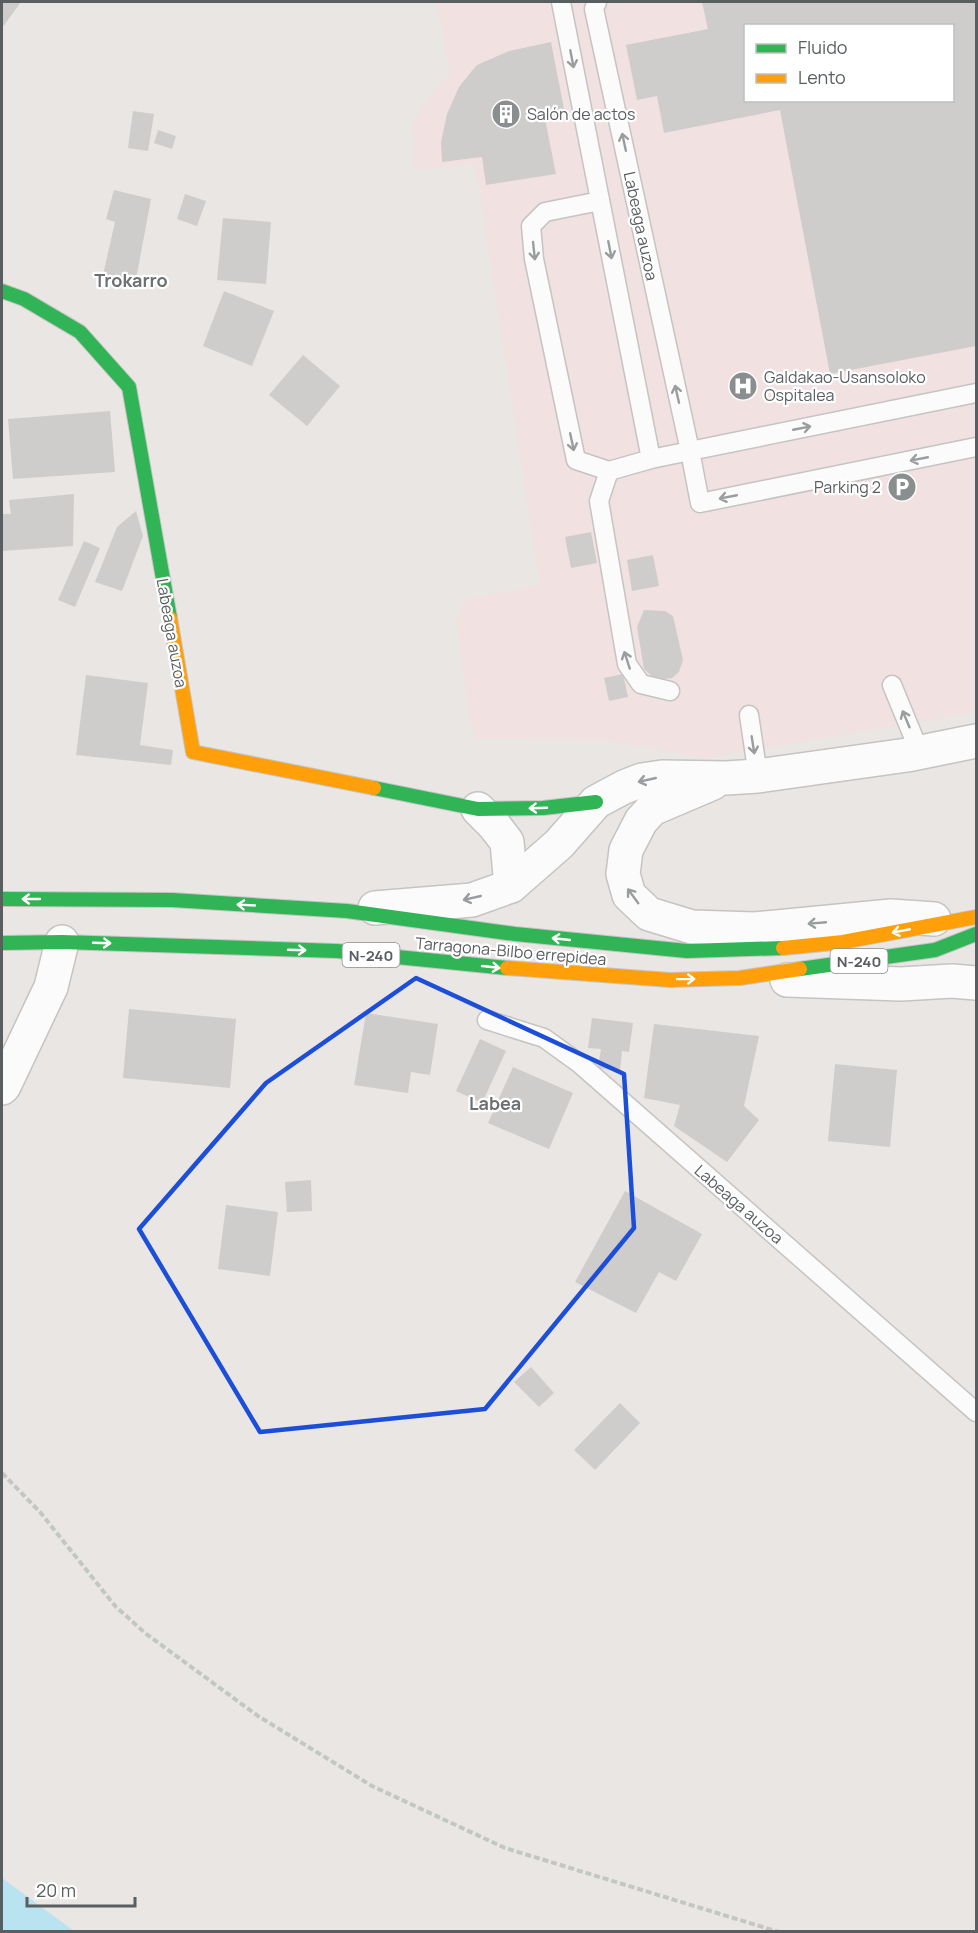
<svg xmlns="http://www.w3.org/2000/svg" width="978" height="1933" font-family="Manrope,sans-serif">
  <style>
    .medical { fill: #f1e1e1; fill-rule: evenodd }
    .water { fill: #b9e3f1 }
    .building { fill: #cfcdcc; fill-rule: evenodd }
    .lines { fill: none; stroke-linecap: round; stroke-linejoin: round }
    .lane-casing { stroke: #c5c4c3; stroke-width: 21 }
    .street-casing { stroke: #c5c4c3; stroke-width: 36 }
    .fast-casing { stroke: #c5c5c5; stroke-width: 16 }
    .slow-casing { stroke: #c5c5c5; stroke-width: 16 }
    .path { stroke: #c3c7c4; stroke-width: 4; stroke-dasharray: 6 3; stroke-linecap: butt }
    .lane { stroke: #fcfbfb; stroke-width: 18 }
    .street { stroke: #fcfbfb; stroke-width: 33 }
    .fast { stroke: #30b455; stroke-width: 14 }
    .slow { stroke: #ff9f0a; stroke-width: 14 }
    .oneway { stroke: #9a9d9e }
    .oneway2 { stroke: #fff }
    .marked { fill: none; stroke: #1d4ed8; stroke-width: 4.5; stroke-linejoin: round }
    .labels { text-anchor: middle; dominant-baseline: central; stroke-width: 4.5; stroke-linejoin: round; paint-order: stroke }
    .shield { fill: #fff; stroke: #8b8e90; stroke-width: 1.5 }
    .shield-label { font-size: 15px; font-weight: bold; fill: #595e60 }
    .poi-label { font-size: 16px; fill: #595e60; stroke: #fff; text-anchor: start }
    .street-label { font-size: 16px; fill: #595e60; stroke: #fff }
    .neighbourhood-label { font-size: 18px; font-weight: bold; fill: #6b7072; stroke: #fff }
  </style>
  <rect width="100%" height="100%" fill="#e9e6e3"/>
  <path class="medical" d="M437,2H976V712L707,758L604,740L476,739L470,720L456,619L466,599L540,585L479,186L473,164L414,170L413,123L430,96L451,74ZM746,26H952V100H746Z"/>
  <path class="water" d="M2,1878L74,1931H2Z"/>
  <g class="building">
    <path d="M2,2H21L2,28Z"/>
    <path d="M702,2H976V346L830,374L780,110L664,133L657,96L637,100L626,45L708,29ZM746,26H952V100H746Z"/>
    <path d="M551,42L565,114L545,119L556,174L486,185L482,157L442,162L441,142L447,114L459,87L471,72L477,65L509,51Z"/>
    <path d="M133,111L154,114L148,151L128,148Z"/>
    <path d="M158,130L176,136L172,149L154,143Z"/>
    <path d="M114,190L151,199L135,285L102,279L115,222L106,219Z"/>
    <path d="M185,194L206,201L197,226L177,219Z"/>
    <path d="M223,218L271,222L266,284L217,280Z"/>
    <path d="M224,291L274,311L252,366L203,346Z"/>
    <path d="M303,355L340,386L307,426L269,395Z"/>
    <path d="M110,411L115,472L13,479L8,419Z"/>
    <path d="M74,494L73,546L2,551V514H11L9,500Z"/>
    <path d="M136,511L143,536L122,591L95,582L117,527Z"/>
    <path d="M591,532L597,563L571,568L565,537Z"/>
    <path d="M84,541L100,548L75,607L58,600Z"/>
    <path d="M653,555L659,586L632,591L627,560Z"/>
    <path d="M644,610L665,611L673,616L683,660L679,672L672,678L656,680L644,669L637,627Z"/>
    <path d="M623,674L628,697L609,701L604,678Z"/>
    <path d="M86,675L148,683L140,745L173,750L171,765L76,755Z"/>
    <path d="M129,1009L236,1019L230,1088L123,1078Z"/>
    <path d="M366,1013L438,1024L430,1075L411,1072L408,1093L354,1085Z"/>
    <path d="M592,1018L633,1023L629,1052L622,1051L620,1071L598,1068L601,1049L588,1048Z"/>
    <path d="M654,1024L759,1036L744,1106L759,1120L727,1162L674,1126L680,1105L644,1098Z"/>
    <path d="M480,1039L506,1051L482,1103L456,1091Z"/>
    <path d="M835,1064L897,1070L890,1147L828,1141Z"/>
    <path d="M513,1067L573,1093L549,1149L488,1123Z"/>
    <path d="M311,1180L312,1211L287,1212L285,1182Z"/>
    <path d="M625,1191L702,1234L676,1281L659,1272L636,1313L575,1282Z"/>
    <path d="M226,1205L278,1212L270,1276L218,1269Z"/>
    <path d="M531,1367L554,1393L539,1407L514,1382Z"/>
    <path d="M620,1403L640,1423L595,1470L574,1450Z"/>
  </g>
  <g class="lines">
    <g class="lane-casing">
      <g id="lane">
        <path d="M561,2L651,459L690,451L594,9L597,2"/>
        <path d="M600,201L545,212L531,226L534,259L576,460L609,471L651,459"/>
        <path d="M976,393L690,451L700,503L976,447"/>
        <path d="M609,471L599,501L627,664L641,684L670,691"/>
        <path d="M892,685L920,753"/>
        <path d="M749,715L758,776"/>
        <path d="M487,1020L544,1038L580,1064L976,1412"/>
      </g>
    </g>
    <g class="street-casing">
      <g id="street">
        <path d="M713,783L652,809L641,821L626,850L623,874L629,895L649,914L692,927L754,929L891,916L934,919"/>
        <path d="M478,809L494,825L507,842L511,886"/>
        <path d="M375,908L472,900L511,886L559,844L596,802L624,787L642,780L662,777L726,778L758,776L907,755L976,741"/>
        <path d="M787,980L901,984L952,981L976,983"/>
        <path d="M2,1088L4,1086L51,987L62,942"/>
      </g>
    </g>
    <g class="fast-casing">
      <g id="fast">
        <path d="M2,291L24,299L80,332L129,387L170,618"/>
        <path d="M374,788L478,809L543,808L596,802"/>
        <path d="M2,899L172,900L347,911L515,934L687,951L783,948"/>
        <path d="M2,943L62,942L337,951L507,968"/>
        <path d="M800,969L935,950L976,934"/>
      </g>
    </g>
    <g class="slow-casing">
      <g id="slow">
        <path d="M170,618L193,752L374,788"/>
        <path d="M783,948L843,942L976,917"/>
        <path d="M507,968L670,980L740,978L800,969"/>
      </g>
    </g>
    <path class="path" d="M2,1473L40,1512L116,1607L145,1633L258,1716L372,1786L505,1848L779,1932"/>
    <use href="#lane" class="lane"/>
    <use href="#street" class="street"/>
    <use href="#fast" class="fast"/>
    <use href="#slow" class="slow"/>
  </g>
  <defs><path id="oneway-shaft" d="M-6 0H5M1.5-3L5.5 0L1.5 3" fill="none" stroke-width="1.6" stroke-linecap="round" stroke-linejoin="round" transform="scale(1.5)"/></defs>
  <g class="oneway">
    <use href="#oneway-shaft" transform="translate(572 59) rotate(79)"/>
    <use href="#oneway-shaft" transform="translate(624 142) rotate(-102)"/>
    <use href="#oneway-shaft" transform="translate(610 250) rotate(79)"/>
    <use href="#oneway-shaft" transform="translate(534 251) rotate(84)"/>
    <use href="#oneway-shaft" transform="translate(677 394) rotate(-103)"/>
    <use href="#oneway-shaft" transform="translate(802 428) rotate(-11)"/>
    <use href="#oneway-shaft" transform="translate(572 442) rotate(78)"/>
    <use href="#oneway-shaft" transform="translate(919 459) rotate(169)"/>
    <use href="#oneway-shaft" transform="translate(728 497) rotate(169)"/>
    <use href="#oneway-shaft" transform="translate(627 660) rotate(-108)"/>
    <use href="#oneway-shaft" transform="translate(906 719) rotate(-113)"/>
    <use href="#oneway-shaft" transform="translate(753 745) rotate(81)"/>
    <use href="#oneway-shaft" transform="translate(647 780) rotate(167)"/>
    <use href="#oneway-shaft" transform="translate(633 896) rotate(-126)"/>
    <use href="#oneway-shaft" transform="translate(472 898) rotate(167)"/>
    <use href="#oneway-shaft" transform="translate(817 923) rotate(175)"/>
  </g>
  <g class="oneway2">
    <use href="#oneway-shaft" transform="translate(538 808) rotate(178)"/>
    <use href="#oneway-shaft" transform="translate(31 899) rotate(-180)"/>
    <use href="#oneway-shaft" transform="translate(246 905) rotate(-177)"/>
    <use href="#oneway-shaft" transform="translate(901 931) rotate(169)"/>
    <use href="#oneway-shaft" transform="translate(561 939) rotate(-174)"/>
    <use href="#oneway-shaft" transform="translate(102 943) rotate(2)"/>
    <use href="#oneway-shaft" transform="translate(297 950) rotate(2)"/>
    <use href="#oneway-shaft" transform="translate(491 967) rotate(6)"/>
    <use href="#oneway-shaft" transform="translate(686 979) rotate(-1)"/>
  </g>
  <path class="marked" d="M416,978L624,1074L634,1228L485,1409L260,1432L139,1229L266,1083Z"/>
  <defs>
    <g id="building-disc" transform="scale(1.5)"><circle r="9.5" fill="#8b8e8e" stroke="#fff"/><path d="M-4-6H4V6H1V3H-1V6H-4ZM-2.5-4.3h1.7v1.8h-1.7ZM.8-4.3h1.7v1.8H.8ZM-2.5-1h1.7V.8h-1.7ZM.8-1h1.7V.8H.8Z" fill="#fff"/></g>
    <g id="hospital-disc" transform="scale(1.5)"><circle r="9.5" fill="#8b8e8e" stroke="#fff"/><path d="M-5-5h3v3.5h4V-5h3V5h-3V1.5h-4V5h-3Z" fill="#fff"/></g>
    <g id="parking-disc" transform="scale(1.5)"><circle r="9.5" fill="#8b8e8e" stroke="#fff"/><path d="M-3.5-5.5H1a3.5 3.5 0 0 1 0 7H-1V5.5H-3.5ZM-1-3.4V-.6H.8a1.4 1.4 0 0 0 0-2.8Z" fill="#fff"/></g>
  </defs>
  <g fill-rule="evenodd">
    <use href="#building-disc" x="506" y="114"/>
    <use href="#hospital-disc" x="743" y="386"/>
    <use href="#parking-disc" x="902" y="487"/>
  </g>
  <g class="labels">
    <g class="shield">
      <rect x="342.5" y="943" width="57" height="24" rx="4.5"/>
      <rect x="830.5" y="949" width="57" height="24" rx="4.5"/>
    </g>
    <g class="shield-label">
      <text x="371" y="955">N-240</text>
      <text x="859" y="961">N-240</text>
    </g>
    <g class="poi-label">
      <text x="527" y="114">Salón de actos</text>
      <text x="764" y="377">Galdakao-Usansoloko<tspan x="764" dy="18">Ospitalea</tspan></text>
      <text x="881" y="487" text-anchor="end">Parking 2</text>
    </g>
    <g class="street-label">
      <text transform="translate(641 226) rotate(78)">Labeaga auzoa</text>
      <text transform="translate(172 633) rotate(80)">Labeaga auzoa</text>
      <text transform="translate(511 951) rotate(5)">Tarragona-Bilbo errepidea</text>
      <text transform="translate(739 1204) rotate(41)">Labeaga auzoa</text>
    </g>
    <g class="neighbourhood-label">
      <text x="131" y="280">Trokarro</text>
      <text x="495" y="1103">Labea</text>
    </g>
  </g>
  <rect width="978" height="1933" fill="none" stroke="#595e60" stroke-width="6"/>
  <rect x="744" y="24" width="210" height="78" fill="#ffffff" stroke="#bdbfbf" stroke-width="1.5"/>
  <rect x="756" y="44" width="30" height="9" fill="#30b455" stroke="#bdbfbf" stroke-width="1.5"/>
  <text x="798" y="54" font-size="18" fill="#595e60">Fluido</text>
  <rect x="756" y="74" width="30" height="9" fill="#ff9f0a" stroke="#bdbfbf" stroke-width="1.5"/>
  <text x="798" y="84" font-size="18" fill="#595e60">Lento</text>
  <path d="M27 1897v9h108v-9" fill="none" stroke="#595e60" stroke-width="3"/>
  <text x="36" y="1897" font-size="18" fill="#595e60" stroke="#ffffff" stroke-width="4.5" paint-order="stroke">20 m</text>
</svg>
